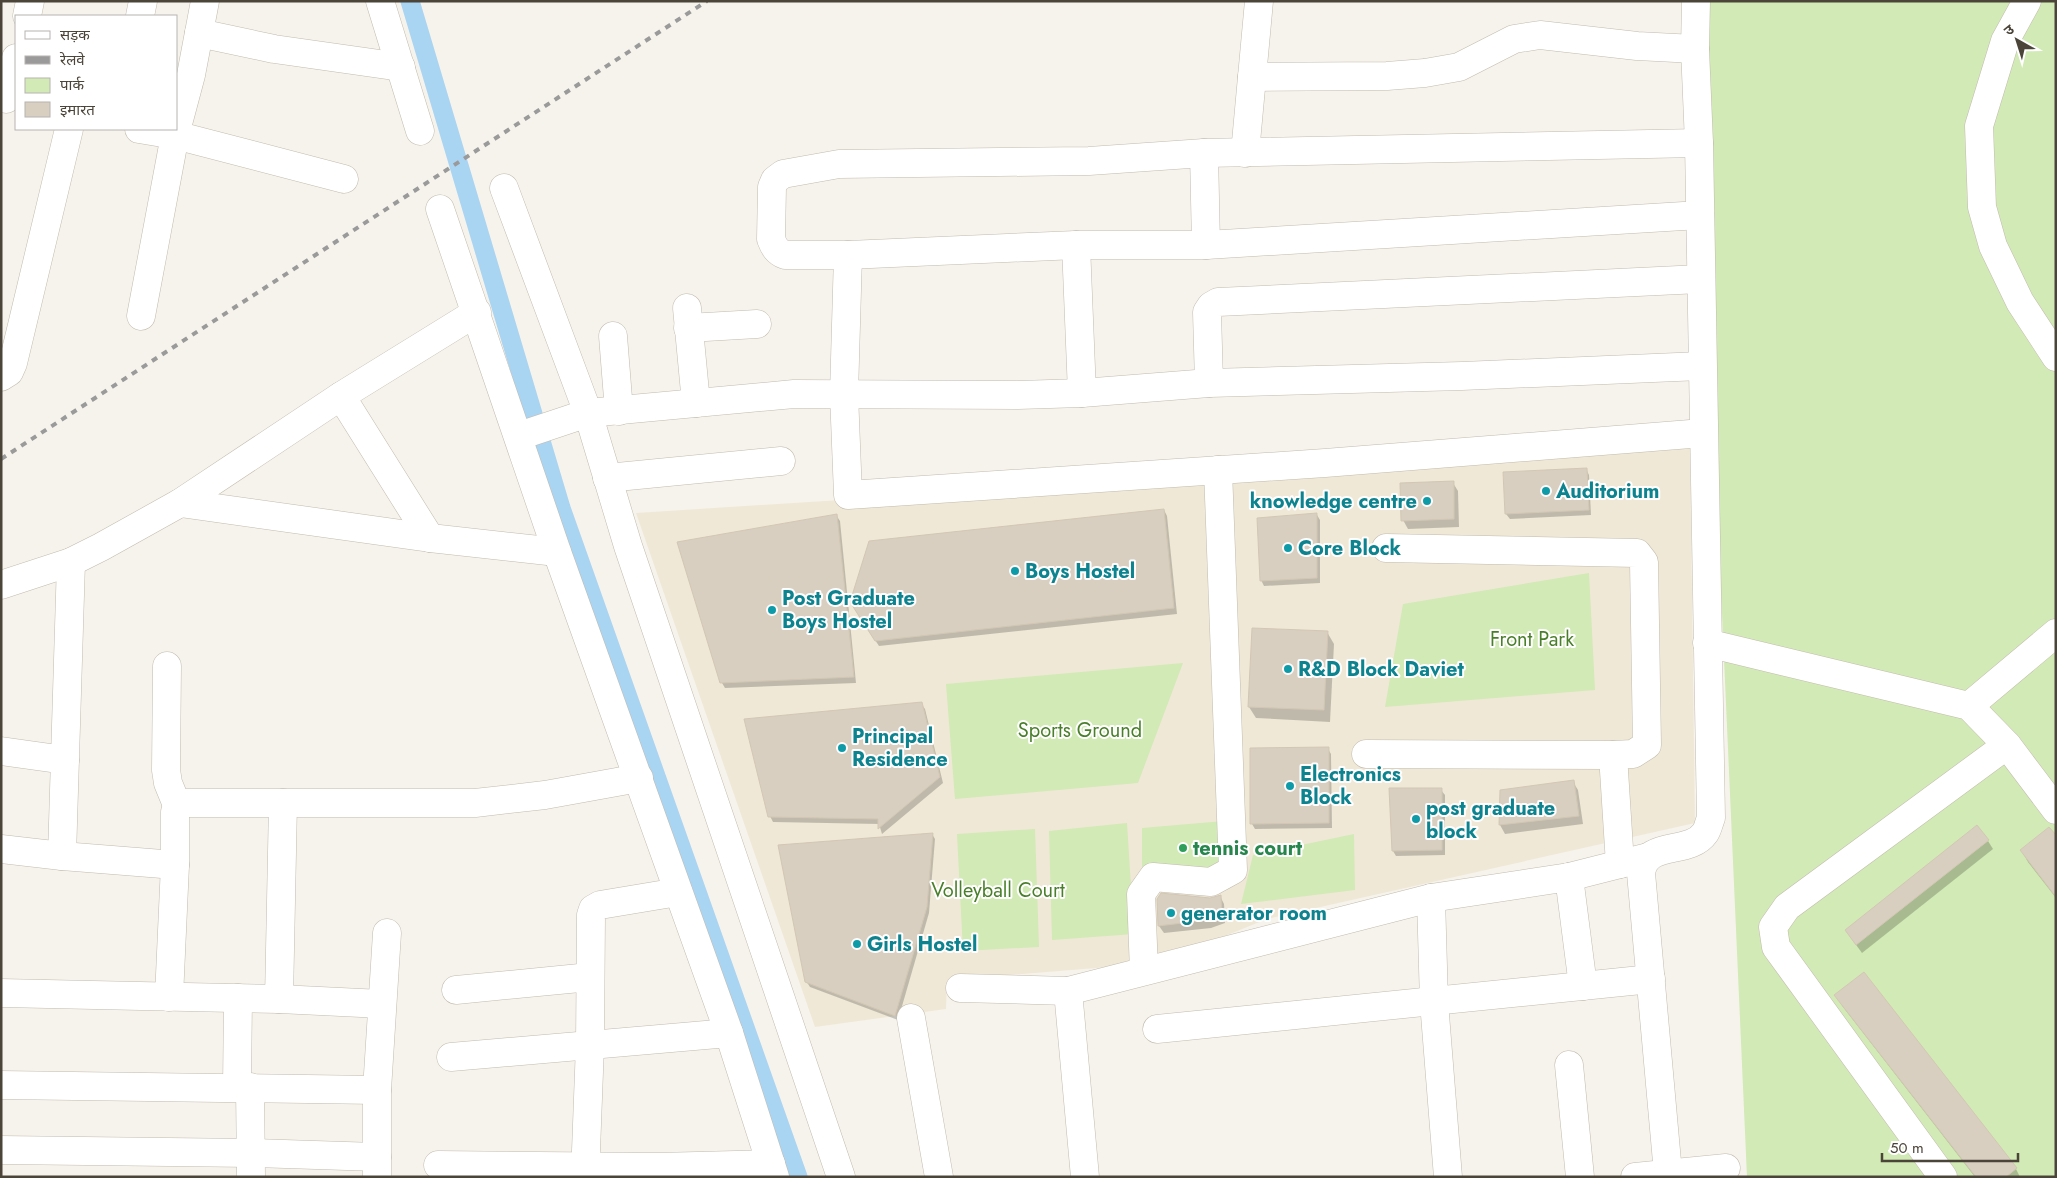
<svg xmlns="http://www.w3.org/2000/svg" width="2057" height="1178" font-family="Jost,'Noto Sans Devanagari',sans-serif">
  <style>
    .education { fill: #efe8d6 }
    .green { fill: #d2eab5 }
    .shadow { fill: #0003 }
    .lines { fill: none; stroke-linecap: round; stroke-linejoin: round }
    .canal { stroke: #a9d4f2; stroke-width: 19 }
    .building { fill: #d8cfc1; stroke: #d3c7b4 }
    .minor-casing { stroke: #c2bbae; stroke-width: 29 }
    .minor { stroke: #fff; stroke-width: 28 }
    .rail { stroke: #9a9a9a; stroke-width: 4; stroke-dasharray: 6 6; stroke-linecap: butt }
    .culture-dot { fill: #0f9aa8; stroke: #fff; stroke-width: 2 }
    .leisure-dot { fill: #2e9e5b; stroke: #fff; stroke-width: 2 }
    .labels { text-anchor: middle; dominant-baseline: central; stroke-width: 4; stroke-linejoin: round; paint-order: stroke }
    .culture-label { font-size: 20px; font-weight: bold; fill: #0d838f; stroke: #fff; text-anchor: start }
    .park-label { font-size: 20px; fill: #4a7f2a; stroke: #fff }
    .leisure-label { font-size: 20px; font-weight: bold; fill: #27864d; stroke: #fff; text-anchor: start }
  </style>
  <rect width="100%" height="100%" fill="#f6f3ec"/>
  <path class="education" d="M1690,438L1695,823L1267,919L1158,963L947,980L946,1009L815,1027L636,513L1201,477Z"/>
  <g class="green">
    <path d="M1708,1H2056V1177H1747L1713,411Z"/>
    <path d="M1589,573L1595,690L1385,707L1403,604Z"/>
    <path d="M1183,663L1138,783L955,799L946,684Z"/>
    <path d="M1224,821L1226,869L1142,871V828Z"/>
    <path d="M1127,823L1134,934L1052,940L1049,831Z"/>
    <path d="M1035,829L1039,947L963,951L957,834Z"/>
    <path d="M1354,834L1355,890L1241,904L1253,855Z"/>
  </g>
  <g class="shadow">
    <path d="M1586,469L1589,475L1591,515L1510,519L1506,514Z"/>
    <path d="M1453,483L1458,491L1459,527L1408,529L1403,520Z"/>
    <path d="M1164,510L1167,516L1177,614L879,646L854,608Z"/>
    <path d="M836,515L840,521L856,683L725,688L722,683Z"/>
    <path d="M1317,515L1320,520V583L1264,586L1261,580Z"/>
    <path d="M1327,632L1334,644L1330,722L1256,718L1249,707Z"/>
    <path d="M921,704L925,709L943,783L882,834L879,824L773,822L770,816Z"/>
    <path d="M1328,749L1331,754L1332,828L1255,829L1252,824Z"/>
    <path d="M1573,782L1578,790L1583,824L1505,834L1500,825L1502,791Z"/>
    <path d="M1441,790L1445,795V855L1396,856L1393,851Z"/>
    <path d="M932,834L935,839L929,913L898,1020L810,987L806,981Z"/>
    <path d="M2056,837V898L2028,862L2021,850Z"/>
    <path d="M1988,841L1993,849L1862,953L1846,931Z"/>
    <path d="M1220,896L1224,904L1225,923L1211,928L1164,933L1159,926L1210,899Z"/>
    <path d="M1836,996L2016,1169L2020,1177H1975L1843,1007Z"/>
  </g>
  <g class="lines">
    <path class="canal" d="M410,1L561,508L798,1177"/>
  </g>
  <g class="building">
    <path d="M1587,468L1589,510L1505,514L1503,472Z"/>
    <path d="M1454,481V519L1401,521L1400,483Z"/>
    <path d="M1164,509L1174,608L875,641L850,602L869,541Z"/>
    <path d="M1317,513V578L1260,581L1257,518Z"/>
    <path d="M837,514L854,677L720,683L677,542Z"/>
    <path d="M1252,628L1328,631L1324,710L1248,707Z"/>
    <path d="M922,702L940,777L878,829V819L768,817L744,719Z"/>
    <path d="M1329,747V823L1250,824V748Z"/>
    <path d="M1574,780L1579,816L1499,825L1500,790Z"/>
    <path d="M1389,788H1442V850L1392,851Z"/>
    <path d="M1977,825L1989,840L1856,945L1845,930Z"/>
    <path d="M2049,827L2056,835V897L2020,850Z"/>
    <path d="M933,833L927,907L895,1016L805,982L778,845Z"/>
    <path d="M1161,893L1210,898L1221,895L1222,916L1207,920L1158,926L1157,899Z"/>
    <path d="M1864,972L2017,1168L2006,1177H1976L1834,995Z"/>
  </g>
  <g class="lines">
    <g class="minor-casing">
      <g id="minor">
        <path d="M380,1L420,131"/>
        <path d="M2027,1L2005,41L1979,126L1982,207L1993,246L2020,302L2056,357"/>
        <path d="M27,16L30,1"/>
        <path d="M140,16L143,1"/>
        <path d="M199,33L274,49L401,67"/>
        <path d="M1252,77L1387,76L1425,73L1459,67L1514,39L1540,35L1637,46L1695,49"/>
        <path d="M6,99L16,58"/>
        <path d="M139,129L175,135L344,179"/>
        <path d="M1699,143L1204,153L1089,161L839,164L783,174L775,180L772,187L771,239C774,247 777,252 785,255H848L1076,245H1206L1700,215"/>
        <path d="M1204,153L1206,245"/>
        <path d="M1245,153L1259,1"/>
        <path d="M504,188L588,413L628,546L841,1177"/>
        <path d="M440,209L557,552L729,1033L775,1177"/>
        <path d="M1076,245L1082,393"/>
        <path d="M848,255L844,394L848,495L1325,463L1703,433"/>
        <path d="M687,308L696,403"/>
        <path d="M141,316L175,135L191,75L205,1"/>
        <path d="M688,328L757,324"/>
        <path d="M613,336L619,411"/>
        <path d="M1,377L9,372L13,363L69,129"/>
        <path d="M1209,383L1207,312L1211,306L1218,302L1700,279"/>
        <path d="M341,396L430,538"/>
        <path d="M519,436L588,413L794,394L1018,395L1082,393L1209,383L1462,376L1701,366"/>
        <path d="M607,478L781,461"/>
        <path d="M180,503L430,538L557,552"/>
        <path d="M1386,548L1637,553L1644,562L1647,745L1633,754L1613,755"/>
        <path d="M1,585L71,562L101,547L180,503L341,396L477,312"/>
        <path d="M1707,643L1969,706L2007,745L2056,810"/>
        <path d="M167,666L166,770L168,783L177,805"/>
        <path d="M1969,706L2056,633"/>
        <path d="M1,751L65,760"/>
        <path d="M1366,754L1613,755L1620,864"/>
        <path d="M1,849L62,856L175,865"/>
        <path d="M62,856L71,562"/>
        <path d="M1569,877L1583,986"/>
        <path d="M1431,898L1434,1002L1448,1177"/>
        <path d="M1144,971L1141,894L1153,877L1211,882L1233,870L1218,470"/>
        <path d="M960,988L1068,991L1431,898L1569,877L1648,857"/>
        <path d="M456,990L590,977"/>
        <path d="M1068,991L1085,1177"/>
        <path d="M1,993L279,999L382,1004"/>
        <path d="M169,997L175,865V812L177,805L184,803H475L545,795L639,778"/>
        <path d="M279,999L283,803"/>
        <path d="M911,1018L939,1177"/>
        <path d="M1157,1029L1651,979"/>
        <path d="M451,1057L729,1033"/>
        <path d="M1569,1065L1580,1177"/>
        <path d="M1,1085L377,1090"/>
        <path d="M237,1087L238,998"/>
        <path d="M250,1087L251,1177"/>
        <path d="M1,1150L252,1153L377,1157"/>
        <path d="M438,1165L658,1167L771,1164"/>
        <path d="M1668,1173L1641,873C1646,839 1689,856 1705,833C1708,829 1709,822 1711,818L1699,143L1695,49L1696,1"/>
        <path d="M377,1177V1090L387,933"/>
        <path d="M585,1177L590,1045L591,915L593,909L600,905L678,892"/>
        <path d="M1635,1177L1726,1168"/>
        <path d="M1943,1177L1776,947L1773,927L1787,907L2007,745"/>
      </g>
    </g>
    <use href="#minor" class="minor"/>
    <path class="rail" d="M1,459L707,1"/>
  </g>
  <g class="culture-dot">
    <circle cx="1546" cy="491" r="5"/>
    <circle cx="1427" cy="501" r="5"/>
    <circle cx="1288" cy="548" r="5"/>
    <circle cx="1015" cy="571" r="5"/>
    <circle cx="772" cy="610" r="5"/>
    <circle cx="1288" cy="669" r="5"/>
    <circle cx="842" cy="748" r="5"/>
    <circle cx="1290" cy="786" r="5"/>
    <circle cx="1416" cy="819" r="5"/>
    <circle cx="1171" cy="913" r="5"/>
    <circle cx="857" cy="944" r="5"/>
  </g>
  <circle class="leisure-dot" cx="1183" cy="848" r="5"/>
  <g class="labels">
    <g class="culture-label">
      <text x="1556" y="491">Auditorium</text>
      <text x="1417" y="501" text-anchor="end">knowledge centre</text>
      <text x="1298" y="548">Core Block</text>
      <text x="1025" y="571">Boys Hostel</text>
      <text x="782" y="598">Post Graduate<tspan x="782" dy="23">Boys Hostel</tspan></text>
      <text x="1298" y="669">R&amp;D Block Daviet</text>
      <text x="852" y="736">Principal<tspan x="852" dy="23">Residence</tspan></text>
      <text x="1300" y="774">Electronics<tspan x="1300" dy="23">Block</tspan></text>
      <text x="1426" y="808">post graduate<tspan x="1426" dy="23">block</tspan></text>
      <text x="1181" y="913">generator room</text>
      <text x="867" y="944">Girls Hostel</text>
    </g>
    <g class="park-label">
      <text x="1532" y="639">Front Park</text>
      <text x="1080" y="730">Sports Ground</text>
      <text x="998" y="890">Volleyball Court</text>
    </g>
    <g class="leisure-label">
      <text x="1193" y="848">tennis court</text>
    </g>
  </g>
  <rect width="2057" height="1178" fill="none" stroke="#4b4439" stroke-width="5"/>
  <rect x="15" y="15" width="162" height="115" fill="#ffffff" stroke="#b7b4b0"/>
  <rect x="25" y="31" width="25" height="8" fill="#ffffff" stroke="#b7b4b0"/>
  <text x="60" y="40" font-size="15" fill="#4b4439">सड़क</text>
  <rect x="25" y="56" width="25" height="8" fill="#9a9a9a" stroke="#b7b4b0"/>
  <text x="60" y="65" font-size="15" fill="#4b4439">रेलवे</text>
  <rect x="25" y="78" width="25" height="15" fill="#d2eab5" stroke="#b7b4b0"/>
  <text x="60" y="90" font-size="15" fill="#4b4439">पार्क</text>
  <rect x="25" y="102" width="25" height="15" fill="#d8cfc1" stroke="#b7b4b0"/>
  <text x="60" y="115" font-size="15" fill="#4b4439">इमारत</text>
  <g transform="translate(2017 40) rotate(321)" stroke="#ffffff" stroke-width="4" paint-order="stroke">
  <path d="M0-4L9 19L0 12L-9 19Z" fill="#4b4439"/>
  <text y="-8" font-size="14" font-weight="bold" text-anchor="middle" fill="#4b4439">उ</text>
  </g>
  <path d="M1882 1153v8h136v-8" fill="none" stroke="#4b4439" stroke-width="2.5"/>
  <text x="1890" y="1153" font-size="15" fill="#4b4439" stroke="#ffffff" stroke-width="4" paint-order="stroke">50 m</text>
</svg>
